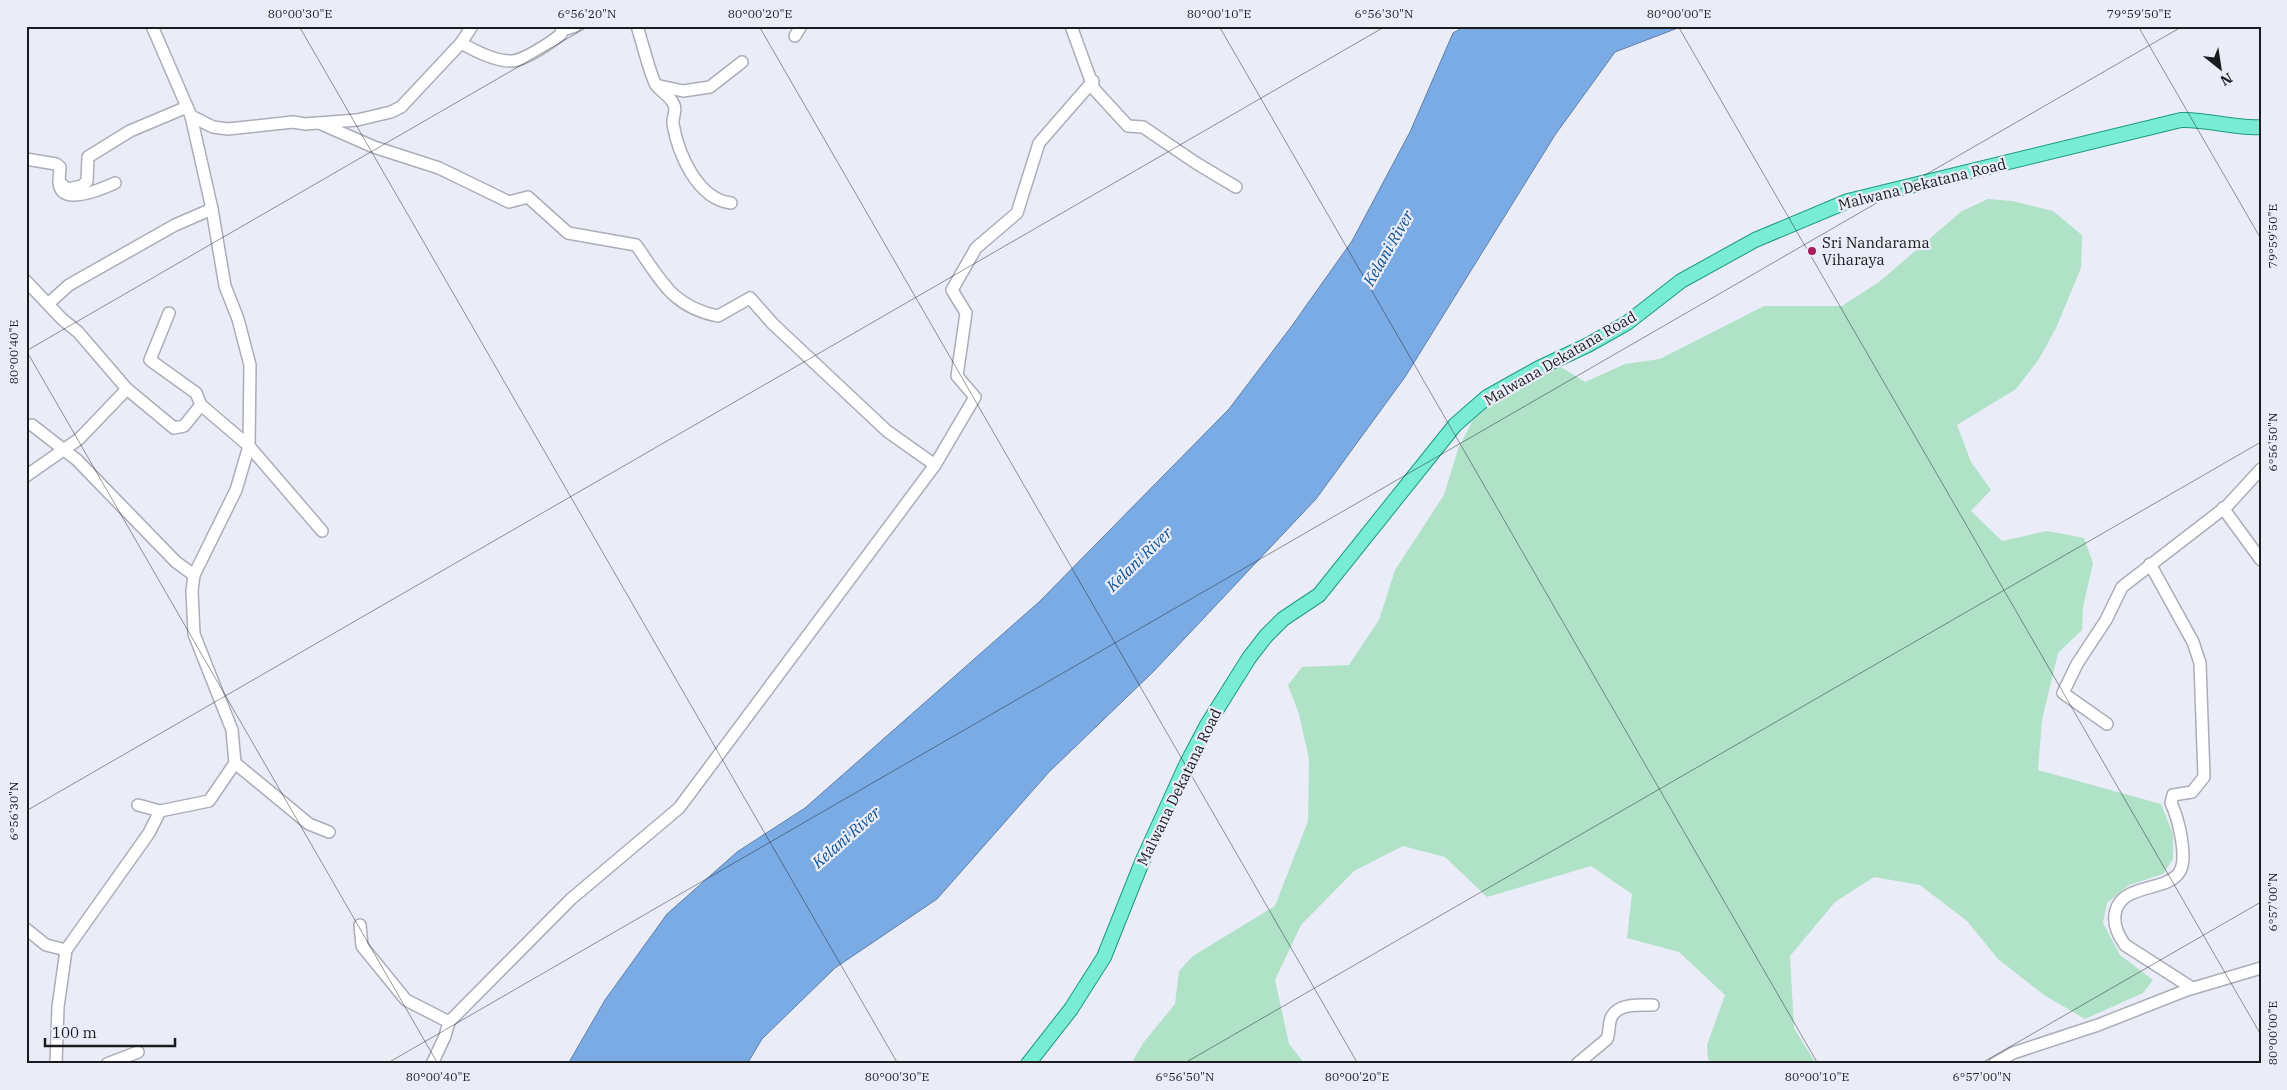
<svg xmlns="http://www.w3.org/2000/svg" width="2287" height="1090" font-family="'IBM Plex Serif',serif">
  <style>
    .green { fill: #afe2c6 }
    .water { fill: #7babe4; stroke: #5e80a9 }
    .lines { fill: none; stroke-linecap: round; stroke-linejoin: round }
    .minor-casing { stroke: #abadb7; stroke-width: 14 }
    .major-casing { stroke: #1d9a83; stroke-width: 16 }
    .minor { stroke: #fff; stroke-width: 11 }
    .major { stroke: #78ecd5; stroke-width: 14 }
    .ticks { fill: none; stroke: #1a1b1f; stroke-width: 1; stroke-opacity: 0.45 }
    .poi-dot { fill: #a81b5c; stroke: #eaedf8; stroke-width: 2 }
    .labels { text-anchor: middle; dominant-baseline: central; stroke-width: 4.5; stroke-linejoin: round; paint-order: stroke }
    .street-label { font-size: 15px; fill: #1a1b1f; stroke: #eaedf8 }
    .poi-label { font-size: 15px; fill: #1a1b1f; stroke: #eaedf8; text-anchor: start }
    .water-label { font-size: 16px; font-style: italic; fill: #0d5194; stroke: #eaedf8 }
    .neatline { fill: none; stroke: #1a1b1f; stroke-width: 2 }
    .ticks-label { font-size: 12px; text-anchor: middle; fill: #1a1b1f }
  </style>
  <rect width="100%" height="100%" fill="#eaedf8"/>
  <path class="green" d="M1988,199L2012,201L2053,211L2082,235L2081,268L2056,328L2039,359L2016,389L1957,425L1971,462L1991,490L1971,511L2002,541L2047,531L2084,538L2093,563L2083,607L2082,630L2058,653L2042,720L2038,770L2161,804L2173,834V859L2163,874L2129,885L2107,903L2103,923L2120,955L2153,980L2143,993L2085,1019L2044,995L1998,959L1967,921L1920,885L1874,877L1835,902L1790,956L1794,1028L1816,1064H1721L1708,1060L1707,1045L1725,995L1679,952L1627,938L1632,894L1591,866L1487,897L1445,857L1403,846L1354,871L1301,925L1275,980L1289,1044L1305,1064H1131L1143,1043L1175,1004L1179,971L1193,956L1275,906L1308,821L1309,759L1299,714L1288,685L1302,667L1349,665L1379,620L1395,570L1444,495L1458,449L1473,420L1498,397L1561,367L1585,382L1625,364L1660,359L1764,306H1842L1879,282L1962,211Z"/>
  <path class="water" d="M1465,26H1683L1615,52L1555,135L1405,377L1316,499L1153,672L1049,772L937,899L835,968L762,1039L747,1064H568L605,1000L667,914L737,852L805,808L1039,602L1229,409L1291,327L1352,241L1410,132L1453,33Z"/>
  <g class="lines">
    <g class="minor-casing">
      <g id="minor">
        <path d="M472,26L461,43C475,51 496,62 513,61C524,60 552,42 561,34L562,26"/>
        <path d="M637,26C641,38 651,78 656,85C662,93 670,95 674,105C677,111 672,117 673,124C678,153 697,199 731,203"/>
        <path d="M1071,26L1094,89L1128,126L1143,127L1196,163L1236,187"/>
        <path d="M563,30L575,26"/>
        <path d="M795,36L801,26"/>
        <path d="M660,86L683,91L710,87L742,62"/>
        <path d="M191,116L213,127L228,129L293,122L305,124L357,120L391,112L401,107L461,43"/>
        <path d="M319,123L374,147L439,168L509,202L528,197L568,233L636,245C661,280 672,307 718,316L750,298L773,324L887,431L935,465"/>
        <path d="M26,159L56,164L60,167C60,174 57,185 62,191C72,202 104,188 115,183"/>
        <path d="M59,182L67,189L82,186L87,181L88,157L130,131L187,107"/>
        <path d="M26,281L62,319L78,332L127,389L174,428L184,426L201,405"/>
        <path d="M49,303L69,285L175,225L212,209"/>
        <path d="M169,313L150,360L196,393L201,405L249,446L322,531"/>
        <path d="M32,425L77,460L176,562L194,575"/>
        <path d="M26,476L79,439L127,389"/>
        <path d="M2223,508L2261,560"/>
        <path d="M2150,564L2193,642L2200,663L2204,777L2192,792L2173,795L2171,803C2178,817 2188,857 2180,871C2169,892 2124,883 2116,910C2112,923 2117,934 2125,945L2192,988"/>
        <path d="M2107,724L2063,693L2077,664L2106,620L2122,587L2227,506L2261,469"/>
        <path d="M235,763L309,824L329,832"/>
        <path d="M138,805L160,811L209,801L235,763L232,730L194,634L192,591L194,575L236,490L249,446L250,365L238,319L225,286L212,209L191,116L152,26"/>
        <path d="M360,925L362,946L406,1000L449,1022L445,1036L432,1064"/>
        <path d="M26,929L46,945L66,950"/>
        <path d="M449,1022L571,899L679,808L935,465L975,397L957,376L966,313L952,290L976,248L1017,213L1039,143L1093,81"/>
        <path d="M56,1064L58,1007L66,950L149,833L160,811"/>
        <path d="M107,1064L138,1052"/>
        <path d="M1577,1064L1607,1039C1610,1032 1608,1022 1612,1016C1619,1003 1641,1005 1653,1005"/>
        <path d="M1994,1064L2013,1053L2098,1025L2187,990L2261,968"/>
      </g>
    </g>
    <g class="major-casing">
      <path id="major" d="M1028,1064L1071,1009L1104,957L1142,862L1186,765L1207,725L1249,658L1266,636L1283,619L1319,595L1455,425L1487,397L1539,368L1588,345L1627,323L1681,281L1755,240L1848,201L2181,120C2209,119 2234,129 2261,127"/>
    </g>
    <use href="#minor" class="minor"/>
    <use href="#major" class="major"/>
  </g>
  <path class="ticks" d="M299,26L898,1064M759,26L1358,1064M1219,26L1818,1064M1678,26L2261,1035M2138,26L2261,239M26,350L438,1064M26,351L589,26M26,811L1386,26M386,1064L2183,26M1183,1064L2261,442M1980,1064L2261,902"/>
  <circle class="poi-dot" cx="1812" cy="251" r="5"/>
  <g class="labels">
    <g class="street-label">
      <text transform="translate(1922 184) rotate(-14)">Malwana Dekatana Road</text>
      <text transform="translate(1560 358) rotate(-30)">Malwana Dekatana Road</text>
      <text transform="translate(1179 787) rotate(-64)">Malwana Dekatana Road</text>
    </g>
    <g class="poi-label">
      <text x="1822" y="242">Sri Nandarama<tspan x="1822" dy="17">Viharaya</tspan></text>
    </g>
    <g class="water-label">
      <text transform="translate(1388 248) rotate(-60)">Kelani River</text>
      <text transform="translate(1139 559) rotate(-44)">Kelani River</text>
      <text transform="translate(846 837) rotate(-41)">Kelani River</text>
    </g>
  </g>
  <rect width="2287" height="1090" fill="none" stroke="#eaedf8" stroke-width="55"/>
  <g transform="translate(2220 68) rotate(150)" stroke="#eaedf8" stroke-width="4" paint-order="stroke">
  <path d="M0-4L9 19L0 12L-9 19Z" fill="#1a1b1f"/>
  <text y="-8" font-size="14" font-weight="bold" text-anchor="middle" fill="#1a1b1f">N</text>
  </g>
  <path d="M45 1038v8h130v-8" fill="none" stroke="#1a1b1f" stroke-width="2.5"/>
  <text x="52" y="1038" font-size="15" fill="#1a1b1f" stroke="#eaedf8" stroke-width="4" paint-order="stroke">100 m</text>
  <rect x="28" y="28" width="2232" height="1034" class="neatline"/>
  <g class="ticks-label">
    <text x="300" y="18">80°00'30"E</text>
    <text x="587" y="18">6°56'20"N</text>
    <text x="760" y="18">80°00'20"E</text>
    <text x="1219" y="18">80°00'10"E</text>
    <text x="1384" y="18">6°56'30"N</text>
    <text x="1679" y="18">80°00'00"E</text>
    <text x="2139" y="18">79°59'50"E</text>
    <text transform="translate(2273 236) rotate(-90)" y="4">79°59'50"E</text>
    <text transform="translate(14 352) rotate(-90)" y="4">80°00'40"E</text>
    <text transform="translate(2273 442) rotate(-90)" y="4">6°56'50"N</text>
    <text transform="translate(14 811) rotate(-90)" y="4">6°56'30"N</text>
    <text transform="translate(2273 902) rotate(-90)" y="4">6°57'00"N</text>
    <text transform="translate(2273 1033) rotate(-90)" y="4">80°00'00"E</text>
    <text x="438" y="1081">80°00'40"E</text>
    <text x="897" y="1081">80°00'30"E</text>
    <text x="1185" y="1081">6°56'50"N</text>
    <text x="1357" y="1081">80°00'20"E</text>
    <text x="1817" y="1081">80°00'10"E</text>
    <text x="1982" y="1081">6°57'00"N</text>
  </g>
</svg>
